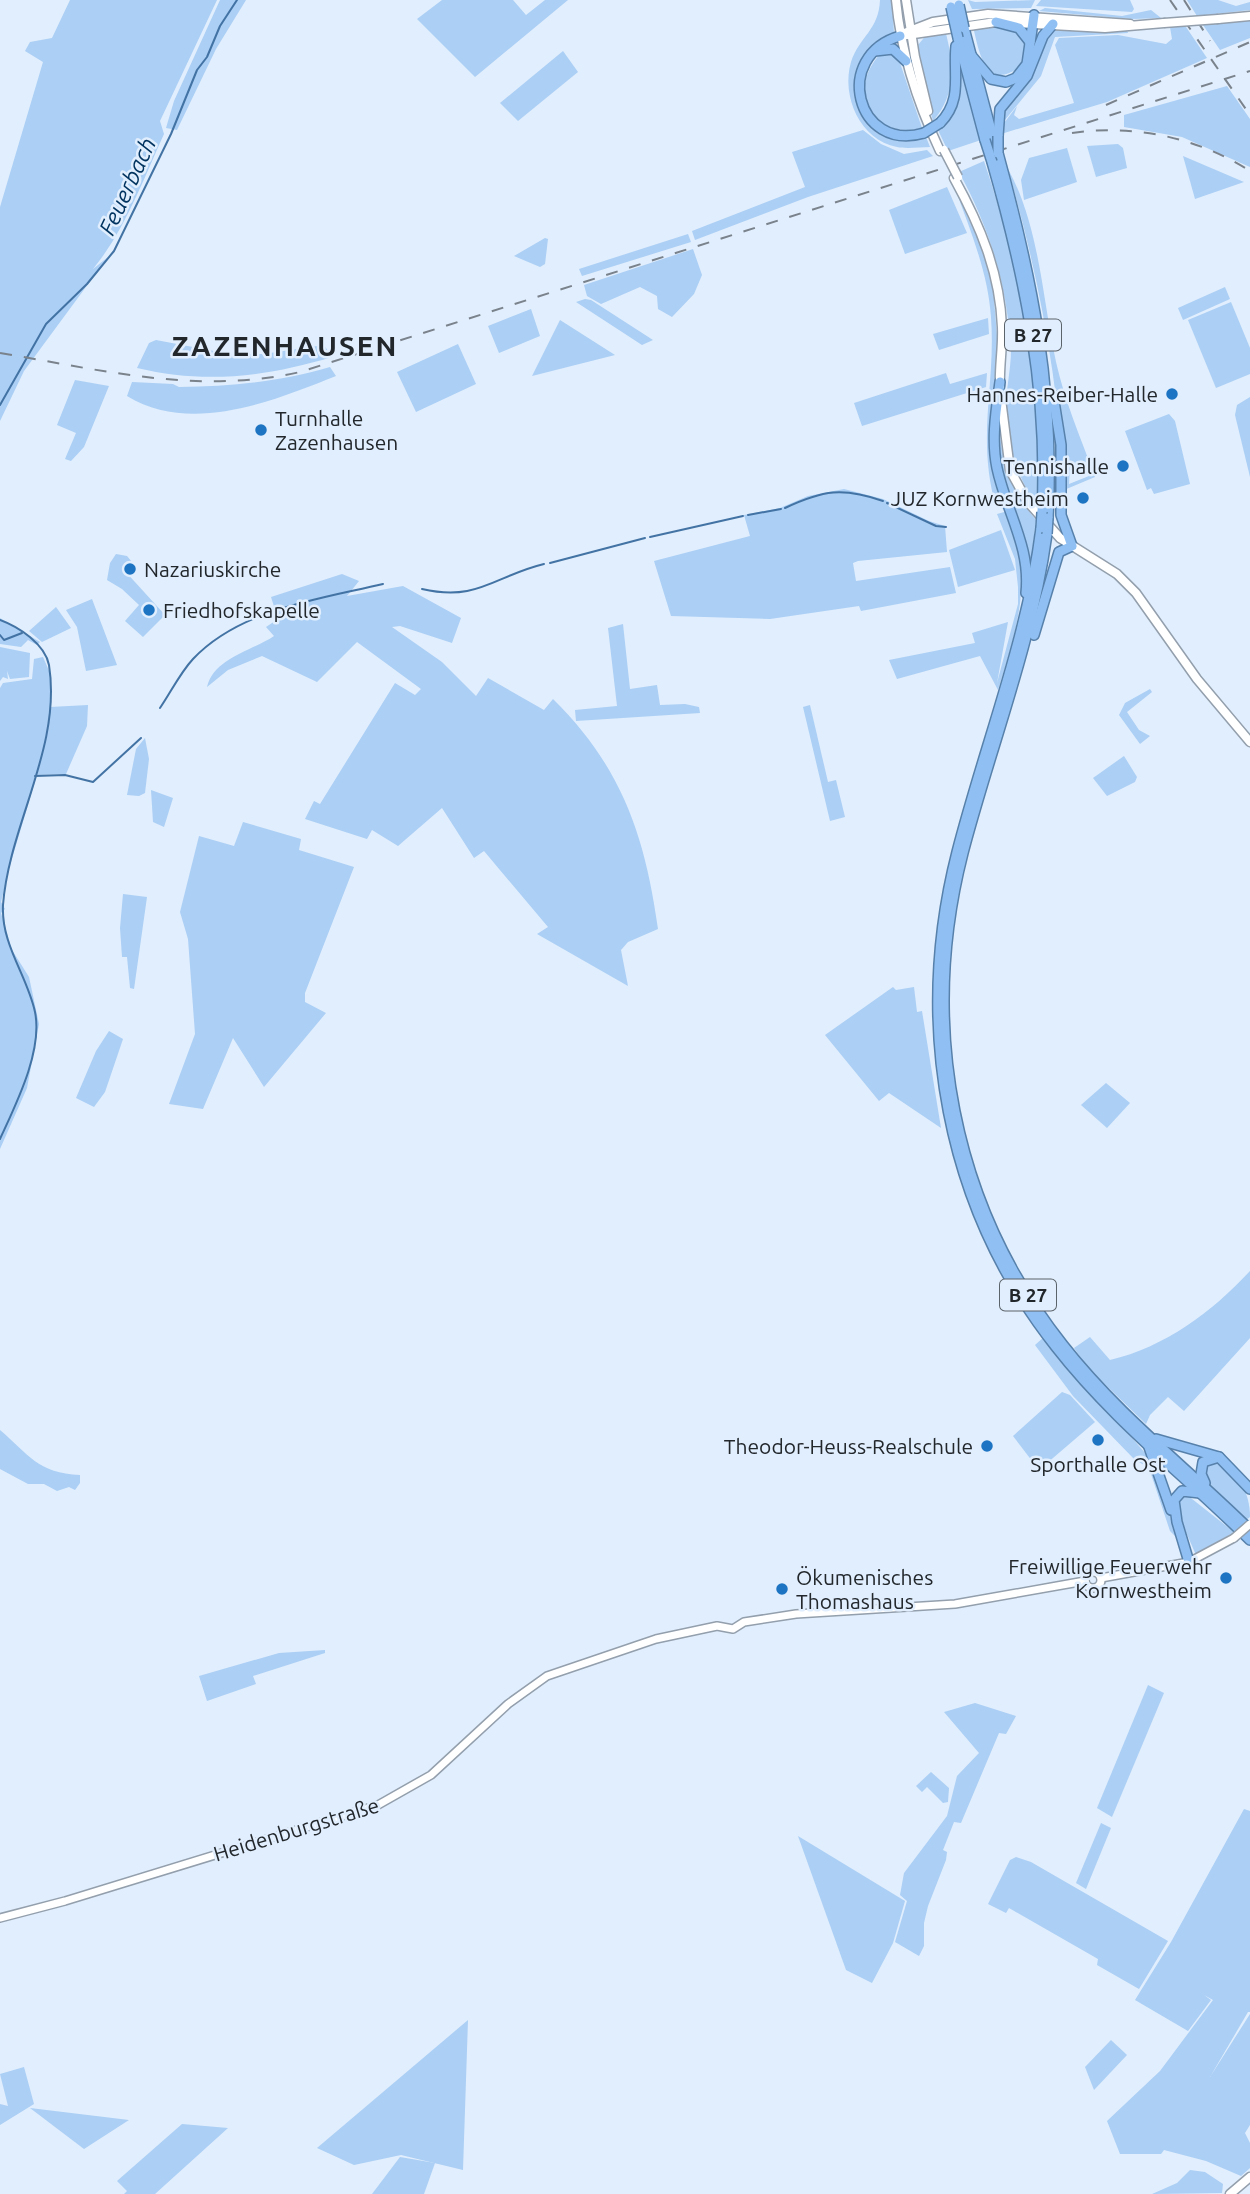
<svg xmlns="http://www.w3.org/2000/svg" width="1250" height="2194" font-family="Ubuntu,sans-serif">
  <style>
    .green { fill: #abcff5 }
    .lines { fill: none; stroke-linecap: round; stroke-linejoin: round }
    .stream { stroke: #4273a4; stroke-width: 2 }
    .tertiary-casing { stroke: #939fac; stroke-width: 10 }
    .secondary-casing { stroke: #939fac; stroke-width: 11 }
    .trunk-casing { stroke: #5781ab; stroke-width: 12 }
    .tertiary { stroke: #fff; stroke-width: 7 }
    .secondary { stroke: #fff; stroke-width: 8 }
    .trunk { stroke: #90c0f3; stroke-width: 9 }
    .rail { stroke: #7a828c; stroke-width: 2; stroke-dasharray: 12 12; stroke-linecap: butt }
    .tertiary-bridge-casing { stroke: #939fac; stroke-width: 10; stroke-linecap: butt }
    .secondary-bridge-casing { stroke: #939fac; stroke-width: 11; stroke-linecap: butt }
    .trunk-bridge-casing { stroke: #5781ab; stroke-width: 12; stroke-linecap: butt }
    .tertiary-bridge { stroke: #fff; stroke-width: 7 }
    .secondary-bridge { stroke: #fff; stroke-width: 8 }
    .trunk-bridge { stroke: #90c0f3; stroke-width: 9 }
    .poi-dot { fill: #1d74c2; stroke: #e1eefd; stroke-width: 2.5 }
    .labels { text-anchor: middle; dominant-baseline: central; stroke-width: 5; stroke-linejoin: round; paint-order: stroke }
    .shield { fill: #e1eefd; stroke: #5b636b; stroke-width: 2 }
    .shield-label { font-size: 19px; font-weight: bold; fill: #22272c }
    .poi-label { font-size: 21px; fill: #22272c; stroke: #e1eefd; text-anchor: end }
    .street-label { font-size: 21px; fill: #22272c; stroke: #e1eefd }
    .water-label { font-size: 23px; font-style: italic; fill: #00335f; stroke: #e1eefd }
    .district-label { font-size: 28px; font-weight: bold; letter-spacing: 2px; fill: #22272c; stroke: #e1eefd }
  </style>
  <rect width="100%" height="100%" fill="#e1eefd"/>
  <g class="green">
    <path d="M70,0H217L160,121L164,134C143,180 125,230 93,269L108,257L24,371L0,421V207L43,62L25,51L30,42L52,38Z"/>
    <path d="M220,0H246L216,49L177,130L166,128L174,101Z"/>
    <path d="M442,0H513L526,15L545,0H568L475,77L417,19Z"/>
    <path d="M880,0H892L894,33C887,37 877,41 871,47C830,90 872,149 926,137L930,147C920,147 907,149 897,147C860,140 841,96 851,62C859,37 879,30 880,0Z"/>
    <path d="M968,0L975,2L1035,0L1031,8L972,9Z"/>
    <path d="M1041,0H1130L1134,9L1132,12L1036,6Z"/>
    <path d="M1187,0H1218L1236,6L1250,2V10L1197,16Z"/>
    <path d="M1045,8L1122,16L1151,10L1161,18L1132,19L1039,11Z"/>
    <path d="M1250,20V38L1220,50L1203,25Z"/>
    <path d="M994,24L1015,28L1026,43L1022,65C986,94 979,53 973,26Z"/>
    <path d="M1170,27H1186L1207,58L1107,102L1001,134V127L1017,106L1014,115L1019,119L1074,103L1055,45L1059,38L1118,35L1166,44L1172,39Z"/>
    <path d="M1126,28L1128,33L1055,37L1041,76L1000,126L1004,110L1052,29Z"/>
    <path d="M945,30C954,64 957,93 933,121L919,64L918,45L928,33Z"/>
    <path d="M563,51L578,72L518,121L500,103Z"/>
    <path d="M892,53L899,60L922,128C871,140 846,92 880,54Z"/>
    <path d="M962,71L981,140L948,151L938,130L951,116Z"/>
    <path d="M1227,86L1250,119V167L1182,137L1124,127V115Z"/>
    <path d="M863,130L881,144L904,154L927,150L933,156L808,197L695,240L692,231L805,187L792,152Z"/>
    <path d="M1118,144L1123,148L1127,168L1096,177L1087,146Z"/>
    <path d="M1067,148L1077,182L1024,200L1021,180L1029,158Z"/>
    <path d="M1183,156L1244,182L1195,199Z"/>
    <path d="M984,161C1014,249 1033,341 1037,434C1038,459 1040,484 1037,509C1018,476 1007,446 1006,408C1006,389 1011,369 1011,350C1007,285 990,229 959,172Z"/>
    <path d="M1008,169C1037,221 1042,289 1053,347C1060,387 1075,424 1089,461L1070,468L1069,484L1094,474L1095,477L1064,490C1059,381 1038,273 1008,169Z"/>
    <path d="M947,187L967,233L905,254L889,210Z"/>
    <path d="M955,188L984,253L993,288L998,347L991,431L1006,509L996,507C976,436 996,386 991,317C988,272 970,230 955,188Z"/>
    <path d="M688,234L691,242L582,276L579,269Z"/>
    <path d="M545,238L548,239L545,264L540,267L514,256Z"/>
    <path d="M693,249L702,275L694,294L672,317L658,309L657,296L640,287L601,304L587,296L584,285Z"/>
    <path d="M1225,287L1230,299L1183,320L1178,308Z"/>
    <path d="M585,299L591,300L653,340L642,345L576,302Z"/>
    <path d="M1231,302L1250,348V374L1216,388L1188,320Z"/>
    <path d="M531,309L540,336L499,353L488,326Z"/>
    <path d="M988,318L989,334L939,350L933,334Z"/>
    <path d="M560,320L615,355L532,376Z"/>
    <path d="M156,340L230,354H263L324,345L332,357C266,377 204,384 137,368L149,343Z"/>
    <path d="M458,344L476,384L416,412L397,372Z"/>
    <path d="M330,367L336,376C273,401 191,435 127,396L132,382L173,384L179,387C232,386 279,382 330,367Z"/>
    <path d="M946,373L950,384L987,373L986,387L862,426L854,403Z"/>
    <path d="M75,380L109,386L84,447L71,461L65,459L76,433L57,425Z"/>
    <path d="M1250,397V477L1235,415L1237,405Z"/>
    <path d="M1169,414L1175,421L1190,484L1154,494L1151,488L1147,490L1125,431Z"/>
    <path d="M997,415C1001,455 1009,489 1036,520L1029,578L998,458Z"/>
    <path d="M844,489L883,499L929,521L945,526L947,552L858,561L853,563L856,581L950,567L956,593L861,611L859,606L770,619L671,616L654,561L750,536L744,515L780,508L808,496Z"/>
    <path d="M1008,511C1034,577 1018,626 998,690L980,656L897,679L889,660L975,643L972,633L1008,622L997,683L1018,604V587L1015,559L997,514Z"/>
    <path d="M1001,530L1015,570L958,587L949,550Z"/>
    <path d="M116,554L127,556L132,562L124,570L165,615L143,637L125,621L139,605L122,589L107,580L110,563Z"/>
    <path d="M342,574L359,581L347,596L403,586L461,618L452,643L400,626L392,627L442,662L476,696L488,678L544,710L553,699C622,767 645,836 658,929L628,942L621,950L628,986L537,934L548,927L484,851L474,858L442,808L398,846L372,830L367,839L305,819L314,801L320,804L395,683L415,695L421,689L357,642L317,682L262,656L228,670L207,687C214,658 252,651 274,636L266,627L278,619L271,597Z"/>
    <path d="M92,599L117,665L86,671L77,627L66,610Z"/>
    <path d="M56,607L71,628L42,642L29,631Z"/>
    <path d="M0,618L40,642L37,645L28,640L21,647L0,644Z"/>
    <path d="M623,624L630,689L657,685L660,705L685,704L699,707L700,713L576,721L575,710L617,706L608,628Z"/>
    <path d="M0,647L30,653L29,677L10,679L7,671L8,679L3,677L0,681Z"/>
    <path d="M43,657L50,673V707L88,705L87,726L66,774L37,775L10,865L1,902L5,909L1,913L12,950L29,977L39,1024L27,1088L0,1149V688L3,683L32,679L34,659Z"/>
    <path d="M1150,689L1152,692L1127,712L1139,730L1150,736L1140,744L1119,715L1125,703Z"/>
    <path d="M810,705L828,782L836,780L845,817L830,821L803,707Z"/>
    <path d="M145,738L149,759L145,793L139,796L127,795L136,749Z"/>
    <path d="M1124,756L1137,777L1135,782L1107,796L1093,778Z"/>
    <path d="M151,790L173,798L164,827L153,822Z"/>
    <path d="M243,822L301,839L299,850L354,867L305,993V1002L326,1013L264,1087L233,1038L203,1109L169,1104L195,1034L188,939L180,912L199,836L234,846Z"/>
    <path d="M123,894L147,897L134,989L130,988L127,957H122L120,928Z"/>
    <path d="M893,987L896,990L914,987L917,1012L922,1011L941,1128L889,1093L879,1101L825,1035Z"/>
    <path d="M109,1031L123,1039L105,1092L94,1107L76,1098L96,1051Z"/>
    <path d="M1106,1083L1130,1103L1107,1128L1081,1105Z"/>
    <path d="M1250,1271V1338L1184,1411L1168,1397L1150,1415L1146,1424L1087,1367L1074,1348L1090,1337L1110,1360C1165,1347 1212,1312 1250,1271Z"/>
    <path d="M1044,1337L1153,1462L1177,1538L1170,1531L1149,1468L1134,1459L1073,1396L1035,1345Z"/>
    <path d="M1062,1392L1070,1395L1095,1422L1039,1470L1013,1436Z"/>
    <path d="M0,1430C29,1455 38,1473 80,1475V1483L75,1490L69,1487L57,1491L44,1484H28L0,1469Z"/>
    <path d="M1216,1459C1238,1472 1250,1492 1250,1517L1246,1520L1211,1485L1205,1477L1204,1467Z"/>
    <path d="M1187,1495L1234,1532L1196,1555L1178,1514L1177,1502Z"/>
    <path d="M325,1650V1653L253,1676L256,1684L207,1701L199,1676L279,1653Z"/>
    <path d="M1148,1685L1164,1693L1112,1817L1097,1808Z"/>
    <path d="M975,1703L1016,1716L1006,1734L999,1733L961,1823L954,1822L943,1850L947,1852L946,1860L928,1906L924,1923V1946L919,1956L895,1942L907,1901L900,1895L904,1873L947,1816L957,1776L979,1753L944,1712Z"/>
    <path d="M931,1772L949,1788L948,1802L943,1803L927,1787L922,1792L916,1786Z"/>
    <path d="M1244,1809L1250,1811V2012H1248L1210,2077L1250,2014V2125L1245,2133L1250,2143V2168L1241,2176L1206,2161L1164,2150L1161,2154H1120L1107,2121L1160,2071L1213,2000L1204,1995L1211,2000L1188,2031L1135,2000L1171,1942Z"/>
    <path d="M1101,1823L1111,1828L1086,1889L1076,1883Z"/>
    <path d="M798,1836L905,1901L893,1943L872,1983L846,1970Z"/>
    <path d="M1016,1857L1031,1862L1168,1941L1139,1989L1097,1965L1098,1959L1009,1908L1006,1913L988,1904L1010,1860Z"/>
    <path d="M468,2020L463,2170L401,2155L354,2165L317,2148Z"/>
    <path d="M1111,2040L1127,2055L1094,2090L1085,2067Z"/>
    <path d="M24,2067L34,2104L0,2125V2104L8,2106L0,2074Z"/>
    <path d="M30,2108L129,2120L84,2149Z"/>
    <path d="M182,2124L228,2128L155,2194H124L127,2191L117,2181Z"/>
    <path d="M400,2157L435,2163L424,2194H372Z"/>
    <path d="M1190,2170L1205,2172L1223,2184L1222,2193L1152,2194L1177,2183Z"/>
  </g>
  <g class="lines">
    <g class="stream">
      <path d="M0,405L46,324L87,284L114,251L171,134L197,70L207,57L220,26L237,0"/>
      <path d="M887,503L936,526L946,527"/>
      <path d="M785,508C823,490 843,487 883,501"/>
      <path d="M748,515L781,509"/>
      <path d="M650,537L743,516"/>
      <path d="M550,563L645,538"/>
      <path d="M422,589C478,602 494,576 544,564"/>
      <path d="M0,620C19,627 45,644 49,665C62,747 9,825 3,905C1,945 27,975 35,1012C43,1051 16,1104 0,1139"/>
      <path d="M0,635L4,640L22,633"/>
      <path d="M160,708C171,692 180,673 193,659C240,609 320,599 383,584"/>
      <path d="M35,776L65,775L93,782L141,738"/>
    </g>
    <g class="tertiary-casing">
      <g id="tertiary">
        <circle cx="1093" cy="1580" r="8"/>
        <path d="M1101,1578L1189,1562L1234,1538"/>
        <path d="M0,1918L65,1901L378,1805L431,1775L508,1704L547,1676L656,1639L717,1626L733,1629L744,1622L796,1614L955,1604L1085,1581"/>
      </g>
    </g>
    <g class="secondary-casing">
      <g id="secondary">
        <path d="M896,0C901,54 917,102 940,151"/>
        <path d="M906,0L915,57L928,111"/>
        <path d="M1218,19L1250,16"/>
        <path d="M902,34L933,22L988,14L1130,24"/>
        <path d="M900,36L996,22L1105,28L1164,23"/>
        <path d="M954,178C980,225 1000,273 1002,327C1003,347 999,367 1000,386"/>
        <path d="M1001,399L1010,470L1027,501L1060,538L1117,574L1136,593L1197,679L1250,742"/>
        <path d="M1230,2194L1250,2177"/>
      </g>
    </g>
    <g class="trunk-casing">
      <g id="trunk">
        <path d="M996,22L1019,28L1030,42"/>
        <path d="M964,28L993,138"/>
        <path d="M900,36C832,56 856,153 924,133"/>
        <path d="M958,38L985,140"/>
        <path d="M875,51L893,49L906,61"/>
        <path d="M970,54L991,79L1006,82L1016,78L1027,64L1034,15"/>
        <path d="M940,123C963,100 953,74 956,46"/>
        <path d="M998,136L1000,109L1027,76L1043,36L1053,24"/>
        <path d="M998,153C1032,277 1055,389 1048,518"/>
        <path d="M992,162C1025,277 1048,391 1042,512"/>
        <path d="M1000,382C996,411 991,439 997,468C1006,511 1031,547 1026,593"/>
        <path d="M1041,528C1027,640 985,743 957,852C913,1024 945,1207 1056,1347C1112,1419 1185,1476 1250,1540"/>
        <path d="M1047,534C1032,644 991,746 963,853C919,1025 952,1205 1063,1345C1117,1414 1188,1469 1250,1530"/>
        <path d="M1034,635L1059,552L1072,546L1061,515V445L1053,395"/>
        <path d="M1156,1439L1219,1457L1250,1489"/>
        <path d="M1149,1447L1171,1510"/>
        <path d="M1205,1483L1201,1474L1203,1462L1219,1457"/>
        <path d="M1189,1562L1177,1522L1174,1500L1182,1491L1200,1493"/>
      </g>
    </g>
    <use href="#tertiary" class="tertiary"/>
    <use href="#secondary" class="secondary"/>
    <use href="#trunk" class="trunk"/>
    <g class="rail">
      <path d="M1170,0L1250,115"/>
      <path d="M1184,0L1210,41"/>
      <path d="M1106,105L1250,42"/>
      <path d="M1072,133C1133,124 1197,137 1250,171"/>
      <path d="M0,353C102,370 198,395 300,372L1250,71"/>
    </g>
    <g class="tertiary-bridge-casing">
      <path id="tertiary-bridge" d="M1234,1538L1250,1524"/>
    </g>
    <g class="secondary-bridge-casing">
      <g id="secondary-bridge">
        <path d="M1164,23L1218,19"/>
        <path d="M944,150L958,177"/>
      </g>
    </g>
    <g class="trunk-bridge-casing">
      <g id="trunk-bridge">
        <path d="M959,5L964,28"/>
        <path d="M951,7L958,38"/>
        <path d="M924,133L940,123"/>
        <path d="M985,140L992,162"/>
        <path d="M998,153V136"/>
        <path d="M1041,528L1042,512"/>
        <path d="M1047,534L1048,518"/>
      </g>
    </g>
    <use href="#tertiary-bridge" class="tertiary-bridge"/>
    <use href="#secondary-bridge" class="secondary-bridge"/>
    <use href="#trunk-bridge" class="trunk-bridge"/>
  </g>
  <g class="poi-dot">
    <circle cx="1172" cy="394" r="7"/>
    <circle cx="261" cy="430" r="7"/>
    <circle cx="1123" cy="466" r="7"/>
    <circle cx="1083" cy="498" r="7"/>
    <circle cx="130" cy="569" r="7"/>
    <circle cx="149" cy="610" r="7"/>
    <circle cx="1098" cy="1440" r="7"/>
    <circle cx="987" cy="1446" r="7"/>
    <circle cx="1226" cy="1578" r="7"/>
    <circle cx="782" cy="1589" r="7"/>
  </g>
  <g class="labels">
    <g class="shield">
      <rect x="1005" y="319.5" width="56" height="31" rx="5"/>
      <rect x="1000" y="1279.5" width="56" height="31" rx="5"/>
    </g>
    <g class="shield-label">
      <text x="1033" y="335">B 27</text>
      <text x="1028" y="1295">B 27</text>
    </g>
    <g class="poi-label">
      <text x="1158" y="394">Hannes-Reiber-Halle</text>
      <text x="275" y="418" text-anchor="start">Turnhalle<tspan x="275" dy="24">Zazenhausen</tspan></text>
      <text x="1109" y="466">Tennishalle</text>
      <text x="1069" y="498">JUZ Kornwestheim</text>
      <text x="144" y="569" text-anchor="start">Nazariuskirche</text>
      <text x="163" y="610" text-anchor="start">Friedhofskapelle</text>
      <text x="973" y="1446">Theodor-Heuss-Realschule</text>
      <text x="1098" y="1464" text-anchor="middle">Sporthalle Ost</text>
      <text x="1212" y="1566">Freiwillige Feuerwehr<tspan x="1212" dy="24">Kornwestheim</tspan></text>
      <text x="796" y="1577" text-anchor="start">Ökumenisches<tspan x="796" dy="24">Thomashaus</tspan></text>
    </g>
    <g class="street-label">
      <text transform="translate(296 1829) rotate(-17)">Heidenburgstraße</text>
    </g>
    <g class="water-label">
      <text transform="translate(127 186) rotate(-65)">Feuerbach</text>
    </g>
    <g class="district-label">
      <text x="285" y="345">ZAZENHAUSEN</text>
    </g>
  </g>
</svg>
